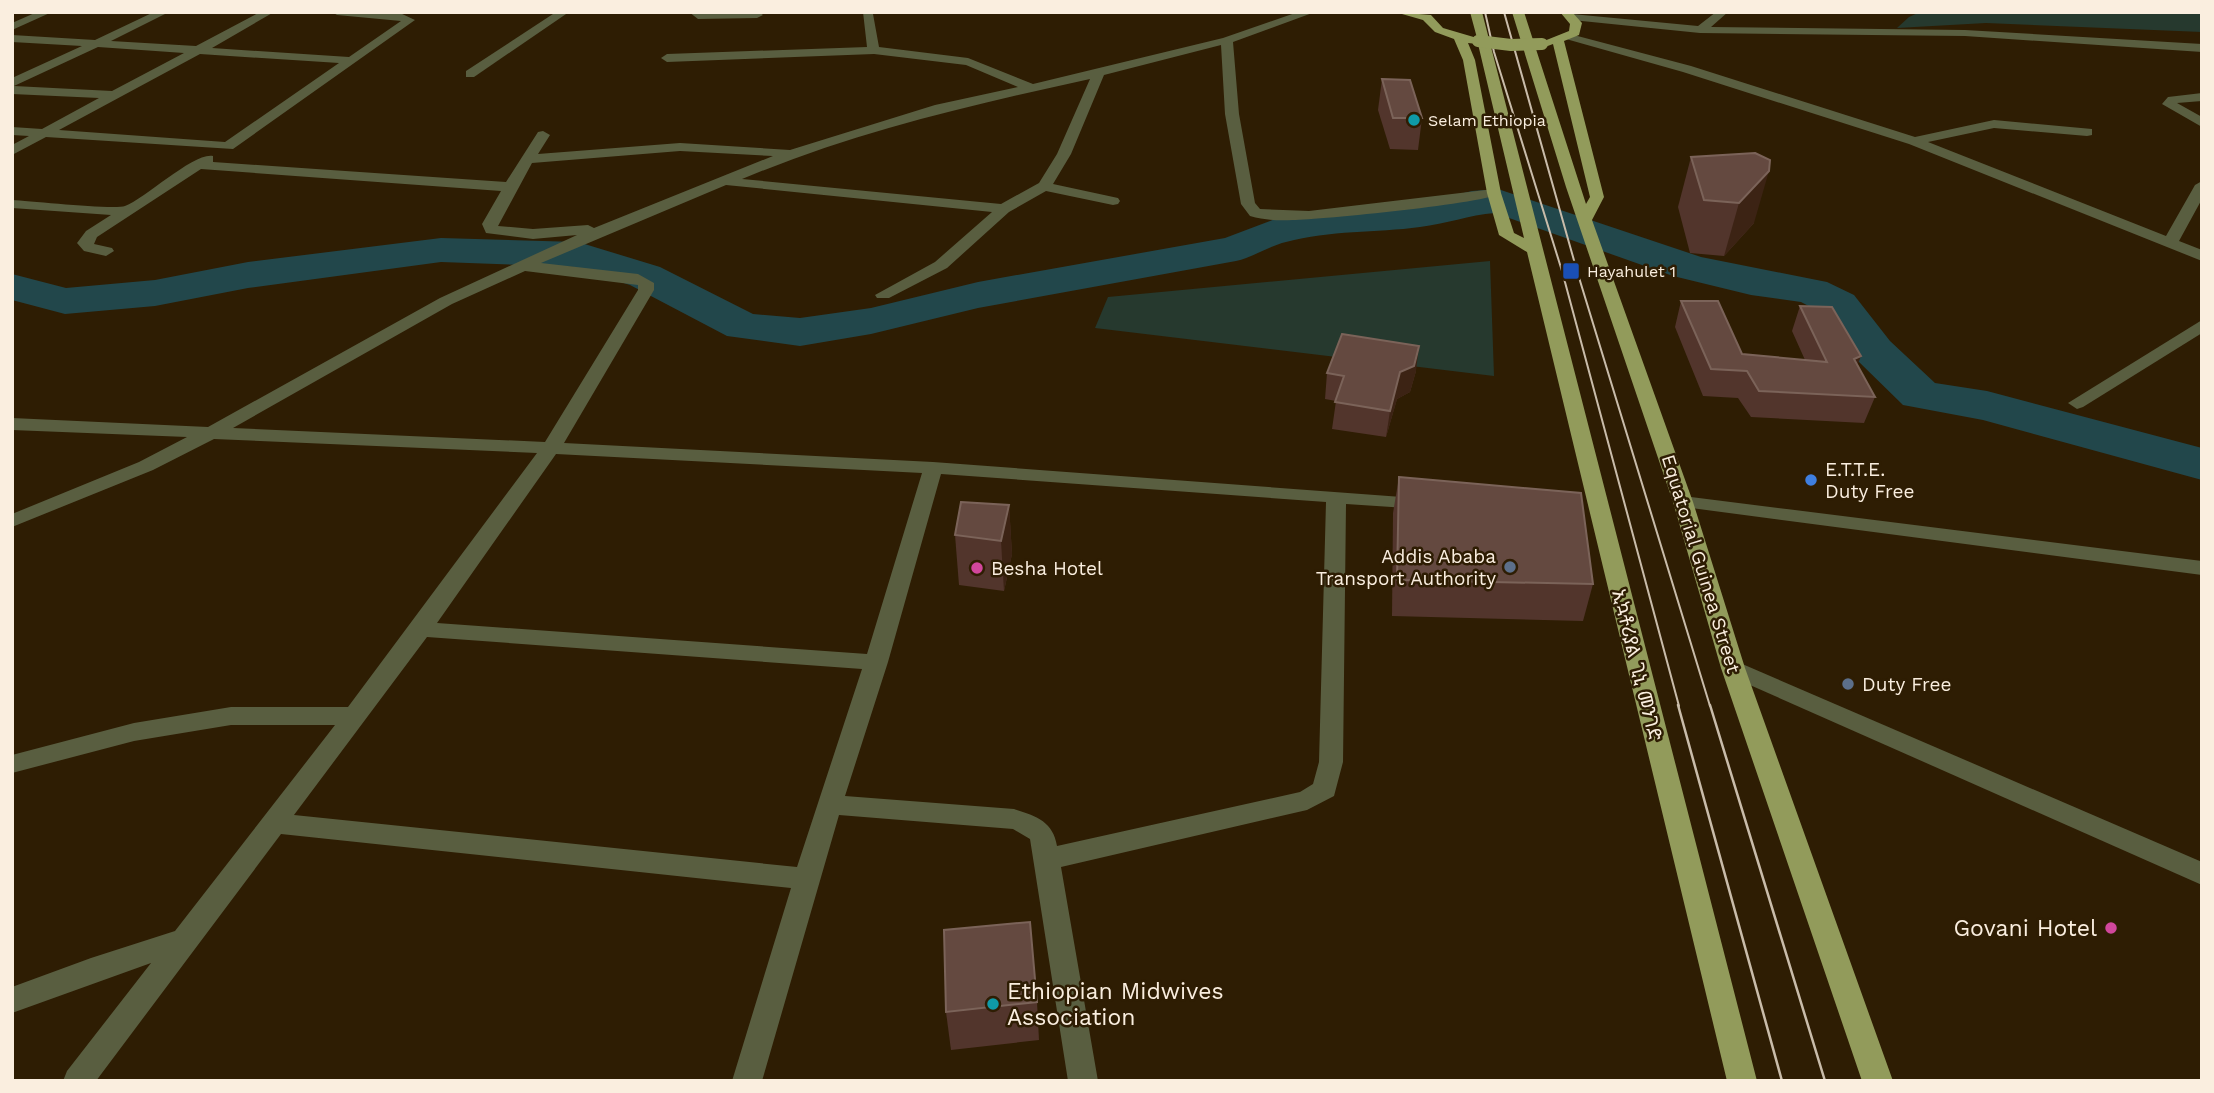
<svg xmlns="http://www.w3.org/2000/svg" width="2214" height="1093" font-family="'Work Sans','Noto Sans Ethiopic',sans-serif">
  <style>
    .green { fill: #26392e }
    .lines { fill: none; stroke-linecap: round; stroke-linejoin: round }
    .river { fill: #22474b; fill-rule: evenodd }
    .minor { fill: #595e40; fill-rule: evenodd }
    .major { fill: #929b5b; fill-rule: evenodd }
    .tram-far1 { stroke: #c9bcaa; stroke-width: 2 }
    .tram { stroke: #c9bcaa; stroke-width: 2.5 }
    .major-bridge { stroke: #929b5b; stroke-width: 12 }
    .wall { fill: #52352c }
    .shaded-wall { fill: #3c2314 }
    .building { fill: #644940; stroke: #7b6359; stroke-width: 2 }
    .culture-dot { fill: #0f9aa8; stroke: #2e1d03; stroke-width: 2.5 }
    .transit-dot { fill: #1a4fb4; stroke: #2e1d03; stroke-width: 2.5 }
    .shop-dot { fill: #3f7fe0; stroke: #2e1d03; stroke-width: 2.5 }
    .service-dot { fill: #5c6f8a; stroke: #2e1d03; stroke-width: 2.5 }
    .hotel-dot { fill: #d1479c; stroke: #2e1d03; stroke-width: 2.5 }
    .labels { text-anchor: middle; dominant-baseline: central; stroke-width: 5; stroke-linejoin: round; paint-order: stroke }
    .far-poi-label { font-size: 16px; fill: #faeedf; stroke: #2e1d03; text-anchor: start }
    .poi-label { font-size: 19px; fill: #faeedf; stroke: #2e1d03; text-anchor: start }
    .street-label { font-size: 19px; fill: #faeedf; stroke: #2e1d03 }
    .near-poi-label { font-size: 23px; fill: #faeedf; stroke: #2e1d03; text-anchor: end }
  </style>
  <rect width="100%" height="100%" fill="#2e1d03"/>
  <g class="green">
    <path d="M1920,12H2202V32L1986,23L1897,28L1909,17Z"/>
    <path d="M1490,261L1494,376L1095,328L1108,297Z"/>
  </g>
  <g class="lines">
    <path class="river" d="M1498,189L1701,257L1827,282L1854,295L1890,341L1935,383L1987,391L2202,448V480L1983,420L1903,405L1858,361L1822,313L1801,302L1751,295L1673,276L1495,213C1469,215 1446,224 1420,227C1376,233 1330,230 1286,242C1269,246 1254,257 1236,261L978,308L871,334L800,346L727,336L630,285L574,267L441,262L248,288L155,306L65,314L12,300V274L66,288L155,280L248,262L441,238L578,242L660,267L753,314L800,318L871,308L978,282L1225,238L1275,219L1354,208L1422,203L1472,191Z"/>
    <g class="minor">
      <path d="M37,12H52L12,30V23Z"/>
      <path d="M154,12H169L111,41L196,46L260,12H274L212,48L349,57L401,21L337,15L332,12L400,13L415,20L233,149L46,137L12,155V145L29,136L12,135V127L42,129L99,98L12,94V78L82,46L12,42V35L95,40ZM98,47L184,53L112,91L14,86ZM200,54L339,63L225,142L59,130Z"/>
      <path d="M556,12H569L474,77H466V71Z"/>
      <path d="M689,12H759L763,15L757,18L698,19Z"/>
      <path d="M863,12L873,14L879,47L968,58L1033,84L1223,38L1298,12H1315L1233,42L1239,114L1255,203L1260,209L1309,211L1494,189L1501,193C1490,203 1318,220 1293,220C1278,221 1264,220 1250,216L1241,204L1225,114L1221,45L1104,75L1071,154L1053,184L1118,198L1120,201L1118,204L1113,205L1046,191L1009,212L947,268L889,298H877L875,295L935,262L992,212L726,185L541,263L638,274L654,283V290L564,443L933,462L1429,499L1432,503L1429,507L1422,509L1346,504L1343,762L1334,796L1307,810L1061,867L1098,1081H1068L1030,839L1013,829L839,815L762,1081H732L791,888L281,834L96,1081H63L67,1071L151,963L12,1013V987L91,958L175,931L335,725H231L134,741L12,773V755L134,723L231,707H348L537,453L214,439L153,470L12,527V514L139,462L187,437L12,430V418L208,427L440,298L577,235L533,239L486,233L482,224L501,191L201,169L97,237L94,244L112,248L114,251L106,256L84,251L77,243L86,231L111,215L12,208V200C31,201 114,210 125,206C146,198 194,152 213,156V162L506,182L538,132L543,131L550,135L538,154L680,143L790,150L935,105L1018,87L966,65L874,54L667,62L661,58L667,54L867,47ZM1090,79L1057,154L1039,183L1001,204L742,179C855,132 971,105 1090,79ZM680,151L773,156L594,228L588,225L533,229L498,226L532,163ZM525,271L638,285V290L545,442L233,428L452,304ZM556,454L922,473L867,654L437,623ZM941,474L1326,502L1319,762L1313,784L1300,792L1057,846C1053,821 1036,816 1014,809L845,796L888,662ZM427,637L862,669L797,867L294,815Z"/>
      <path d="M1716,12H1728L1711,27L1965,30L2202,44V52L1965,36L1700,33L1572,20L1566,17L1572,14L1698,26Z"/>
      <path d="M1570,34L1691,66L1915,137L1994,120L2092,129V135L2087,136L1994,128L1928,142L2166,236L2195,185L2202,181V199L2179,241L2202,250V261L1909,144L1683,72L1566,39V35Z"/>
      <path d="M2202,93V101L2177,103L2202,117V127L2162,104L2168,97Z"/>
      <path d="M2202,320V333L2083,407L2077,409L2068,403Z"/>
      <path d="M1683,496L2202,561V575L1676,506L1673,502L1676,498Z"/>
      <path d="M1733,660L2202,862V885L1725,674L1721,668L1725,662Z"/>
    </g>
    <g class="major">
      <path d="M1395,12L1431,15L1443,28L1477,38L1470,12H1482L1757,1081H1727L1527,252L1499,235L1487,193L1463,60L1454,39L1435,32L1423,20ZM1468,43L1478,44L1524,238L1514,233L1501,193L1475,60Z"/>
      <path d="M1512,12H1524L1586,204L1590,197L1553,44L1545,47L1539,43L1569,31L1570,24L1560,12H1572L1582,23L1579,35L1564,41L1604,197L1592,220L1693,502L1745,668L1893,1081H1862L1721,668L1673,502L1566,187Z"/>
    </g>
    <g class="tram-far1">
      <path d="M1485,12L1494,52L1562,271L1679,706"/>
      <path d="M1504,12L1577,271L1710,706"/>
    </g>
    <g class="tram">
      <path d="M1678,705L1782,1081"/>
      <path d="M1710,705L1825,1081"/>
    </g>
    <path class="major-bridge" d="M1478,41L1511,45L1542,44"/>
  </g>
  <g class="wall">
    <path d="M1382,79L1422,118L1418,150L1390,149L1378,110Z"/>
    <path d="M1755,153L1754,223L1724,256L1690,253L1678,207L1691,157Z"/>
    <path d="M1681,301L1742,354L1805,360L1792,331L1800,306L1857,365L1875,397L1864,423L1751,417L1738,398L1703,396L1675,327Z"/>
    <path d="M1416,371L1410,392L1397,399L1386,437L1332,429L1336,401L1325,399L1327,373Z"/>
    <path d="M1399,477L1593,584L1583,621L1392,616L1393,513Z"/>
    <path d="M1009,505L1012,554L1004,591L959,585L955,535Z"/>
    <path d="M1037,1002L1039,1040L951,1050L946,1012Z"/>
  </g>
  <g class="shaded-wall">
    <path d="M1769,171L1754,223L1724,256L1739,203Z"/>
    <path d="M1419,346L1416,371L1410,392L1397,399L1386,437L1390,411L1400,372Z"/>
    <path d="M1861,356L1851,382L1854,359Z"/>
    <path d="M1009,505L1012,554L1004,591L1001,541Z"/>
  </g>
  <g class="building">
    <path d="M1382,79L1410,80L1422,118H1393Z"/>
    <path d="M1755,153L1770,160L1769,171L1739,203L1704,200L1691,157Z"/>
    <path d="M1681,301H1718L1742,354L1827,362L1800,306L1832,307L1861,356L1854,359L1875,397L1759,391L1747,371L1711,369Z"/>
    <path d="M1342,334L1419,346L1414,366L1400,372L1390,411L1335,402L1344,376L1327,373Z"/>
    <path d="M1399,477L1581,493L1593,584L1397,580Z"/>
    <path d="M961,502L1009,505L1001,541L955,535Z"/>
    <path d="M1030,922L1037,1002L946,1012L944,930Z"/>
  </g>
  <g class="culture-dot">
    <circle cx="1414" cy="120" r="7"/>
    <circle cx="993" cy="1004" r="7"/>
  </g>
  <rect class="transit-dot" x="1562" y="262" width="18" height="18" rx="3.5"/>
  <circle class="shop-dot" cx="1811" cy="480" r="7"/>
  <g class="service-dot">
    <circle cx="1510" cy="567" r="7"/>
    <circle cx="1848" cy="684" r="7"/>
  </g>
  <g class="hotel-dot">
    <circle cx="977" cy="568" r="7"/>
    <circle cx="2111" cy="928" r="7"/>
  </g>
  <g class="labels">
    <g class="far-poi-label">
      <text x="1428" y="120">Selam Ethiopia</text>
      <text x="1587" y="271">Hayahulet 1</text>
    </g>
    <g class="poi-label">
      <text x="1825" y="469">E.T.T.E.<tspan x="1825" dy="22">Duty Free</tspan></text>
      <text x="1496" y="556" text-anchor="end">Addis Ababa<tspan x="1496" dy="22">Transport Authority</tspan></text>
      <text x="991" y="568">Besha Hotel</text>
      <text x="1862" y="684">Duty Free</text>
    </g>
    <g class="street-label">
      <text transform="translate(1701 564) rotate(73)">Equatorial Guinea Street</text>
      <text transform="translate(1637 665) rotate(76)">ኢኳቶሪያል ጊኒ መንገድ</text>
    </g>
    <g class="near-poi-label">
      <text x="2097" y="928">Govani Hotel</text>
      <text x="1007" y="991" text-anchor="start">Ethiopian Midwives<tspan x="1007" dy="26">Association</tspan></text>
    </g>
  </g>
  <rect width="2214" height="1093" fill="none" stroke="#faeedf" stroke-width="28"/>
</svg>
